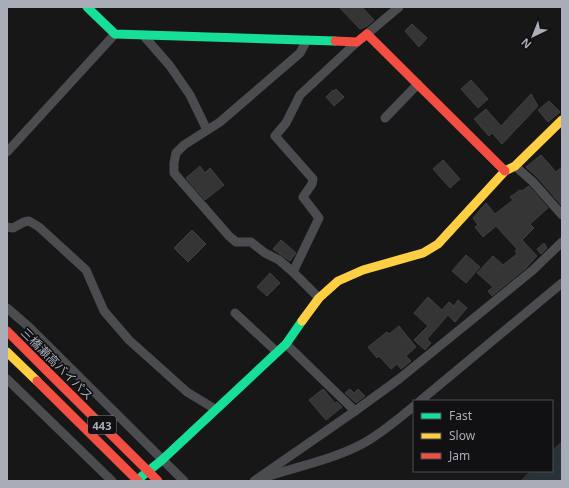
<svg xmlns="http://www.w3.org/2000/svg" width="569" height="488" font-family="'Noto Sans','Noto Sans JP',sans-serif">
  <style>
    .water { fill: #2a3239 }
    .building { fill: #353536; stroke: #3f4043 }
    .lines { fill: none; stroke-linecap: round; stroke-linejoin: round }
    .street { stroke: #4b4c50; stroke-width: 9 }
    .fast { stroke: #16e098; stroke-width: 9 }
    .slow { stroke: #ffcf43; stroke-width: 9 }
    .jam { stroke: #f24e42; stroke-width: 9 }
    .jam-bridge { stroke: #f24e42; stroke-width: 9 }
    .labels { text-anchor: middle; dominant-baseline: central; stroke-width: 3.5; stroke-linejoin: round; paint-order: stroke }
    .shield { fill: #111113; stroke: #7b7e86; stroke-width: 1 }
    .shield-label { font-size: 11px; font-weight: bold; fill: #a8adb8 }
    .street-label { font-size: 12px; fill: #a8adb8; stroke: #111113 }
  </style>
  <rect width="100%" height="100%" fill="#171717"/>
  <path class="water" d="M562,441V481H520L530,471H552V450Z"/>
  <g class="building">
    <path d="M339,7H362L374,20L367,26L360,29Z"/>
    <path d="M412,24L427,38L419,47L405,31Z"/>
    <path d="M471,80L488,99L478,108L461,89Z"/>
    <path d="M336,89L344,97L334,106L326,97L333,90L334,91Z"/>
    <path d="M531,94L538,106L502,144L492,133L489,136L474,119L486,109L501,126Z"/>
    <path d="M549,101L560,112L548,122L538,110Z"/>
    <path d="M541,155L556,172L562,167V206L538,178L526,167Z"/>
    <path d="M443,160L460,179L450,188L433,169Z"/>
    <path d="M200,166L205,173L210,168L224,185L205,200L186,178Z"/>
    <path d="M529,186L548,208L530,224L534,228L522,240L537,256L526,268L492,296L488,291L493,287L477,273L493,256L503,265L517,254L515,251L517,249L496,226L483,237L475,227L478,225L473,218L486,203L495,214L513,200L510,197L520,190L522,191Z"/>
    <path d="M192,230L206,244L188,262L174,248Z"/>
    <path d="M281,240L296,253L290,261L273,249Z"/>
    <path d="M544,243L547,248L541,254L537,249Z"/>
    <path d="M466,255L480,267L466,283L452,271Z"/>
    <path d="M270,273L280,283L267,296L257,287Z"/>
    <path d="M428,297L442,310L449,302L454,306L458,300L467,308L455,322L448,315L427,339L431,343L425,350L414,340L428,326L414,313Z"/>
    <path d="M399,326L416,347L406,356L411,361L401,369L397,364L391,369L379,356L377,358L368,347L387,332L389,334Z"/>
    <path d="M323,389L335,403L337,402L342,407L326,420L309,400Z"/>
    <path d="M350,389L354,393L358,389L365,396L356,403L345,393Z"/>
  </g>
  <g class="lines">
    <g class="street">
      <path d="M367,34L399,7"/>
      <path d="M143,35L170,66L190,95L207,130"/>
      <path d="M307,40L300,53L220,122L184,145L176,153L174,163V173L229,236L236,242H251L265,253L279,260L293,272L319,298"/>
      <path d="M385,118L418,84"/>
      <path d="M7,152L115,34"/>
      <path d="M515,166L533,182L562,215"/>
      <path d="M7,227L13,228L24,222L29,221L39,227L86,270L104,311L129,340L187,392L215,409"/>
      <path d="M293,272L319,218L303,197L312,184L313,179L275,136L286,123L300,95L357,42"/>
      <path d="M7,308L29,327L184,481"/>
      <path d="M235,313L277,352"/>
      <path d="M286,344L355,411"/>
      <path d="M7,379L112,481"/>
      <path d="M420,401L562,283"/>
      <path d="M263,478C295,467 332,460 362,444C381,434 398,419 414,406"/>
      <path d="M254,481L355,411L399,379L533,270L562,242"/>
    </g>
    <g class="fast">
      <path d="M87,7L115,34L335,41"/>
      <path d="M141,477L162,460L286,344L302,321"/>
    </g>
    <g class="slow">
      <path d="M302,321L319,298L338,281L363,270L423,253L438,244L505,171L515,166L562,120"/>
      <path d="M7,352L37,381"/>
    </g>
    <g class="jam">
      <path d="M335,41L357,42L367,34L505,171"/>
      <path d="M7,331L46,370"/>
    </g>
    <g class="jam-bridge">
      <path d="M46,370L158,481"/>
      <path d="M37,381L138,481"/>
    </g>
  </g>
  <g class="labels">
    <rect class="shield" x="88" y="416" width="28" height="18" rx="3"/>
    <g class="shield-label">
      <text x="102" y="425">443</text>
    </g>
    <g class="street-label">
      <text transform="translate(57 364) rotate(45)">三橋瀬高バイパス</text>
    </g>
  </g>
  <rect width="569" height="488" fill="none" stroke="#a8adb8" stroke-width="16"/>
  <rect x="413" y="400" width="140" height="72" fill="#111113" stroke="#4d4f55"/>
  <rect x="421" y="413" width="20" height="6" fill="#16e098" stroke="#4d4f55"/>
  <text x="449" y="420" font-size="12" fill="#a8adb8">Fast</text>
  <rect x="421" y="433" width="20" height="6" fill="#ffcf43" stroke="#4d4f55"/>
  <text x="449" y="440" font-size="12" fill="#a8adb8">Slow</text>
  <rect x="421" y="453" width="20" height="6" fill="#f24e42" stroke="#4d4f55"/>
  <text x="449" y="460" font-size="12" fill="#a8adb8">Jam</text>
  <g transform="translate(533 36) rotate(223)" stroke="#111113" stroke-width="3" paint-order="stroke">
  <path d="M0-3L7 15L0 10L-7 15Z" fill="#a8adb8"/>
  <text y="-6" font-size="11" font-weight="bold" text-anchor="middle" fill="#a8adb8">N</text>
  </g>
</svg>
